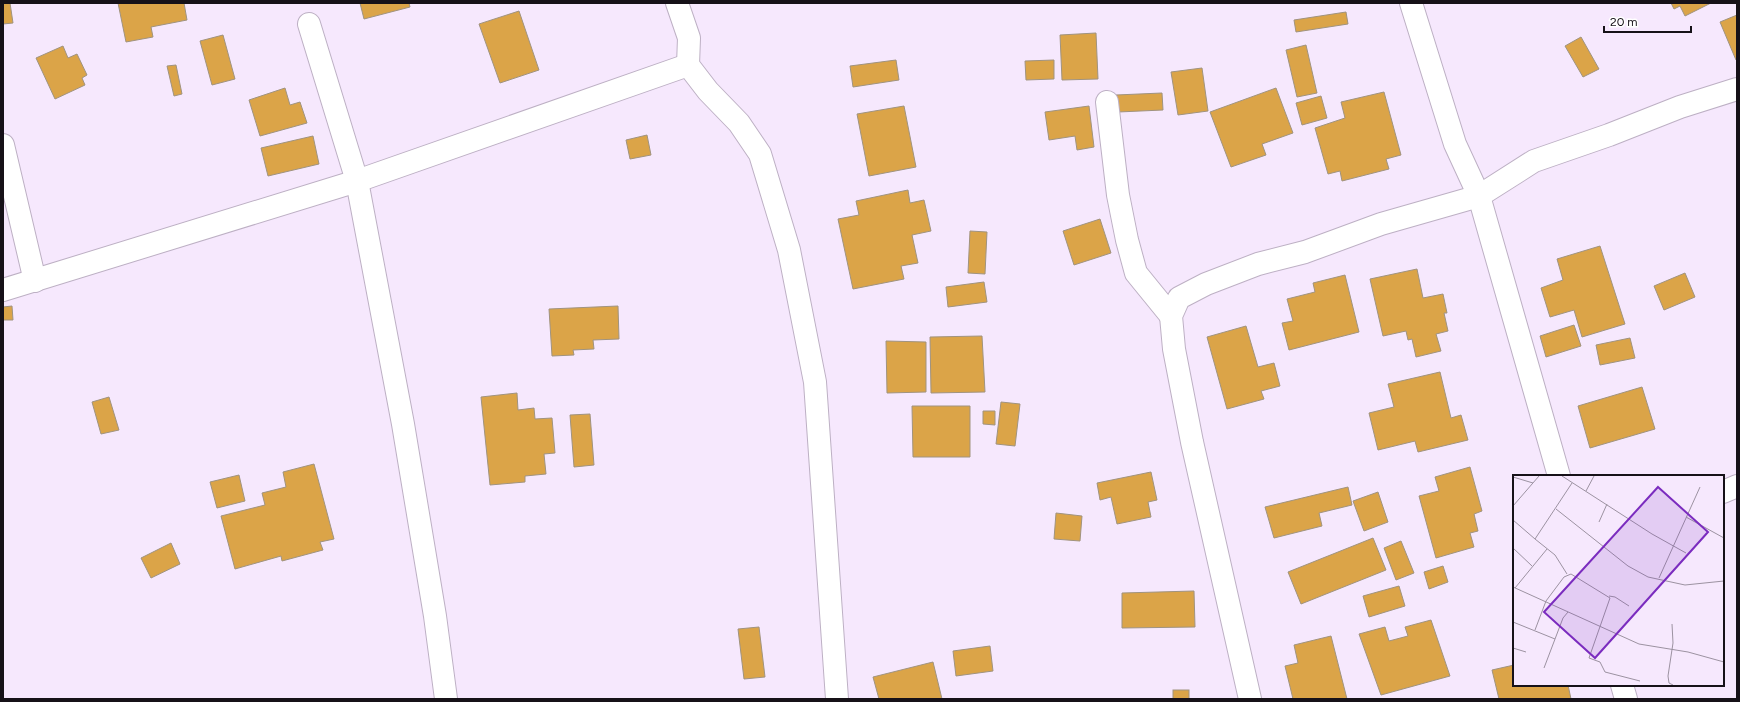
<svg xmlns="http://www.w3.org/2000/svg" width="1740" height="702" font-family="Figtree,sans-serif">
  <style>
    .building { fill: #dba448; stroke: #a0937f }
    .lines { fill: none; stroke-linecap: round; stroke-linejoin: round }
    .minor-casing { stroke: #bdb0c4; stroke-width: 24 }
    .minor { stroke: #fff; stroke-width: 22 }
    .inset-road { fill: none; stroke: #9c92a1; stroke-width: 1 }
    .view { fill: #7b2cbf; fill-opacity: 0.15; stroke: #7b2cbf; stroke-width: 2 }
    .inset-edge { fill: none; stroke: #161118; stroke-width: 2 }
  </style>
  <rect width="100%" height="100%" fill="#f6e8fd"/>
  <g class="building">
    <path d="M3,3H10L13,23L3,24Z"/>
    <path d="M118,3H184L187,20L151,27L153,37L126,42Z"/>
    <path d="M360,3H409L410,7L364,19Z"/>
    <path d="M1671,3H1711L1685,16L1680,6L1674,9Z"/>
    <path d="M519,11L539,70L500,83L479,24Z"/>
    <path d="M1346,12L1348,24L1296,32L1294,20Z"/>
    <path d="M1737,15V60H1736L1720,22Z"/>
    <path d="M1096,33L1098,79L1062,80L1060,35Z"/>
    <path d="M223,35L235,79L212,85L200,41Z"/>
    <path d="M1581,37L1599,69L1583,77L1565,46Z"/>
    <path d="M1306,45L1317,93L1297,97L1286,50Z"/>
    <path d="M63,46L68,58L77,54L87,75L82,78L85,85L55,99L36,58Z"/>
    <path d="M896,60L899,80L853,87L850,66Z"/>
    <path d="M1054,60V79L1026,80L1025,61Z"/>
    <path d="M176,65L182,94L174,96L167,66Z"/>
    <path d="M1202,68L1208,111L1178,115L1171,72Z"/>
    <path d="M285,88L290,105L300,102L307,123L260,136L249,100Z"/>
    <path d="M1276,88L1293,133L1262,144L1266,155L1231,167L1210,112Z"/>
    <path d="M1384,92L1401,155L1386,159L1389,169L1342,181L1340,171L1328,174L1315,128L1345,118L1341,102Z"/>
    <path d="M1162,93L1163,110L1118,112L1116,95Z"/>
    <path d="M1321,96L1327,118L1302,125L1296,103Z"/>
    <path d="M904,106L916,167L869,176L857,114Z"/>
    <path d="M1089,106L1094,147L1077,150L1075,136L1049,140L1045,112Z"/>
    <path d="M647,135L651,155L630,159L626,140Z"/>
    <path d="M313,136L319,164L268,176L261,148Z"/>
    <path d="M908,190L910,203L924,200L931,231L912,235L918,263L901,266L904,279L853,289L838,219L859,215L856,201Z"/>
    <path d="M1100,219L1111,253L1074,265L1063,231Z"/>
    <path d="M970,231L987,232L985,274L968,273Z"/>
    <path d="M1600,246L1625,324L1582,337L1574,310L1550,317L1541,288L1563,280L1557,259Z"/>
    <path d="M1417,269L1423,298L1443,294L1447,313H1444L1448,331L1436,334L1441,351L1416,357L1412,339L1408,340L1406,331L1383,336L1370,279Z"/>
    <path d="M1685,273L1695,297L1664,310L1654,286Z"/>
    <path d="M1345,275L1359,332L1289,350L1282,323L1293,321L1287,299L1315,292L1313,283Z"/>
    <path d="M984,282L987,302L948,307L946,287Z"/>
    <path d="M12,306L13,320H3V307Z"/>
    <path d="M618,306L619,339L593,340L594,349L573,350L574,355L552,356L549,309Z"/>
    <path d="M1574,325L1581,346L1546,357L1540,336Z"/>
    <path d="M1246,326L1258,367L1274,363L1280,386L1261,391L1264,399L1227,409L1207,337Z"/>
    <path d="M982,336L985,392L931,393L930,337Z"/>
    <path d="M1630,338L1635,358L1600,365L1596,345Z"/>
    <path d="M886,341L926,342V392L887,393Z"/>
    <path d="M1440,372L1451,418L1461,415L1468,440L1418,452L1415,441L1378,450L1369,413L1394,407L1388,384Z"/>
    <path d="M1642,387L1655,429L1590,448L1578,406Z"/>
    <path d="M517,393L518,410L534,408L535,419L552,418L555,453L544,454L546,474L525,476V482L490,485L481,397Z"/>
    <path d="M109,397L119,430L101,434L92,402Z"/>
    <path d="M1001,402L1020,404L1015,446L996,444Z"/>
    <path d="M912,406H970V457H913Z"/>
    <path d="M983,411H995V425L983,424Z"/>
    <path d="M590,414L594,465L574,467L570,415Z"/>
    <path d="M314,464L334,539L320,542L323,550L282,561L281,556L235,569L221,516L265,505L262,493L286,487L283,472Z"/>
    <path d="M1470,467L1482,511L1474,514L1478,531L1470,533L1474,547L1436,558L1419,496L1439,491L1435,477Z"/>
    <path d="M1151,472L1157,500L1148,502L1151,517L1117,524L1111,497L1100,500L1097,483Z"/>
    <path d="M239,475L245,501L217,508L210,482Z"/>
    <path d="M1348,487L1352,505L1319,513L1322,526L1274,538L1265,507Z"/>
    <path d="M1378,492L1388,522L1364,531L1353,501Z"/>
    <path d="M1056,513L1082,516L1080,541L1054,539Z"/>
    <path d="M1373,538L1386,570L1301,604L1288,572Z"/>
    <path d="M1401,541L1414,573L1396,580L1384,548Z"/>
    <path d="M171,543L180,564L151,578L141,558Z"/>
    <path d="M1443,566L1448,582L1429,589L1424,572Z"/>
    <path d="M1399,586L1405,606L1369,617L1363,596Z"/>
    <path d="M1194,591L1195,627L1122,628V593Z"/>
    <path d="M1431,620L1450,676L1381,695L1359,634L1385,627L1389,641L1408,636L1405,627Z"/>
    <path d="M759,627L765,677L744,679L738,629Z"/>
    <path d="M1331,636L1347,699H1293L1285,666L1298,663L1294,645Z"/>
    <path d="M990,646L993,671L956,676L953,651Z"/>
    <path d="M933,662L942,699H879L873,677Z"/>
    <path d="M1514,665V685H1568L1571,699H1499L1492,670Z"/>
    <rect x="1173" y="690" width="16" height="9"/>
  </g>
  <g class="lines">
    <g class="minor-casing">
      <g id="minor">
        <path d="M677,3L689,38L688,65L708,91L739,123L760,154L789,250L815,382L837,699"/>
        <path d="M1411,3L1455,144L1479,196L1559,476"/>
        <path d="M309,24L357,181L403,424L435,616L446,699"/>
        <path d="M1107,102L1118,195L1127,240L1136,273L1171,316"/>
        <path d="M3,145L35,281"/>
        <path d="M3,290L357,181L688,65"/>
        <path d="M1723,492L1737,486"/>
        <path d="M1622,685L1626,699"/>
        <path d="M1250,699L1192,442L1174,349L1171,316L1179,298L1206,284L1258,264L1305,252L1381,224L1479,196L1534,161L1609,135L1680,107L1737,89"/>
      </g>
    </g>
    <use href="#minor" class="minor"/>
  </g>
  <g transform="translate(1513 475)">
    <rect width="211" height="211" fill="#f6e8fd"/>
    <path class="inset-road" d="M49,1L139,59L173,78M0,2L20,8M73,16L81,1M0,31L26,1M43,34L115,91L135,102L172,110L211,106M173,42L211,63M0,45L22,64L59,8M86,47L94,29M22,64L42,80L54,99M0,73L19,91M146,103L187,12M0,112L126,169L175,177L211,187M2,113L34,74M96,121L102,122L116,131M0,147L42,164M159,149L160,168L155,201L156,208L160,210M22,155L33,126L51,102L58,99L97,123L76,183L87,187L92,197L127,206M0,173L13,177M31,193L50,143L55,137"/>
    <path class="view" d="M145,12L195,57L82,183L31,137Z"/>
    <rect width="211" height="211" class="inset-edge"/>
  </g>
  <rect width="1740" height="702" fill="none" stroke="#161118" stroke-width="8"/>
  <path d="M1604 26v6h87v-6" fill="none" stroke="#161118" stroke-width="2"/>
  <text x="1610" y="26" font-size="12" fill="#161118" stroke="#ffffff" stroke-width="3" paint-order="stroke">20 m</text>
</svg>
